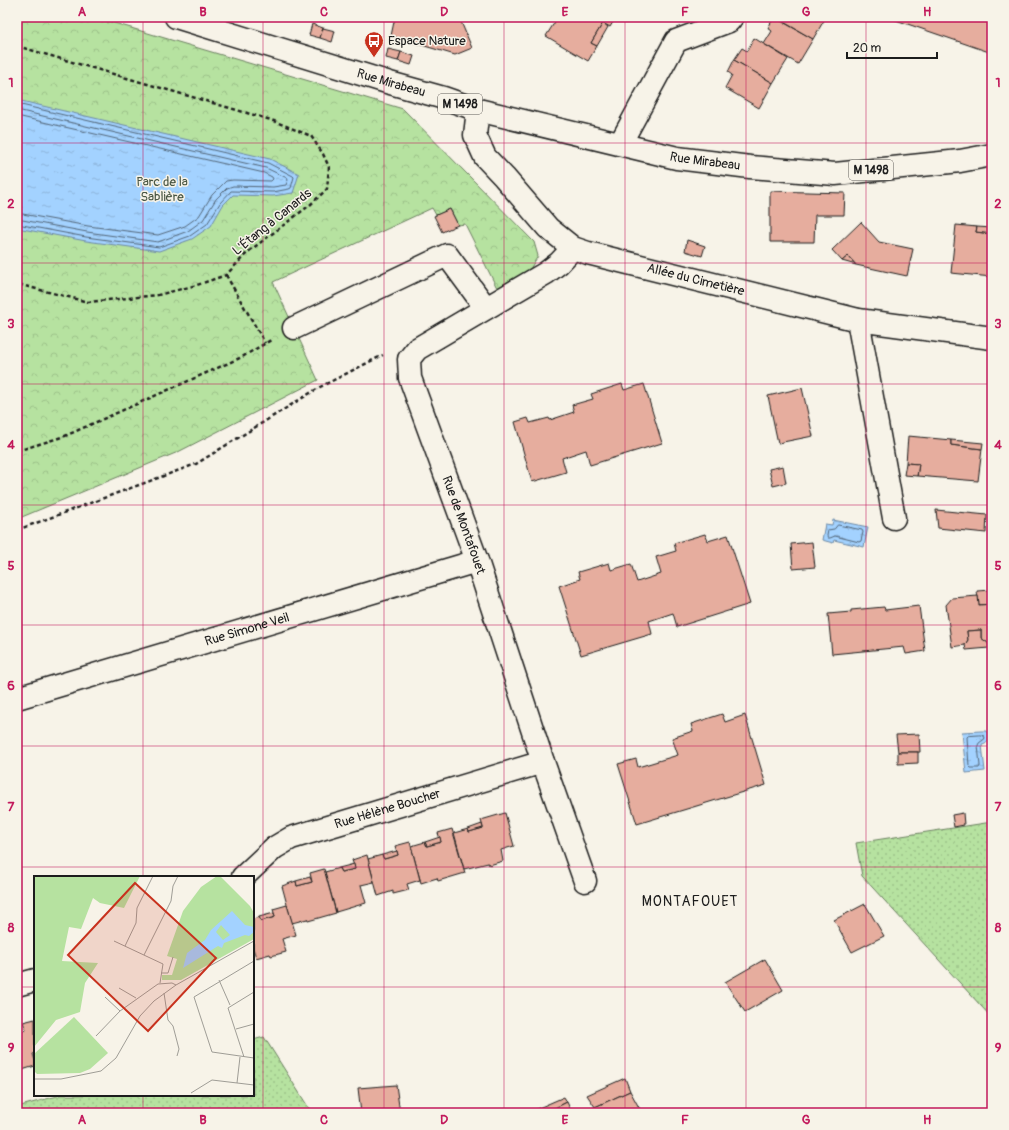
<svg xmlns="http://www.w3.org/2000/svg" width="1009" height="1130" font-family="Pangolin,sans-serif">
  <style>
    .grass { fill: url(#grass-dots); stroke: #697f5e }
    .park { fill: url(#park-crowns); stroke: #697f5e }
    .water { fill: url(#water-ripples); stroke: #6d89a4 }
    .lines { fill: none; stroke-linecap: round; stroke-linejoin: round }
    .shore { stroke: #526577; stroke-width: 1 }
    .building { fill: #e6ad9e; stroke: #1c1c1c }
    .minor-casing { stroke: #1c1c1c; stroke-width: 25 }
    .major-casing { stroke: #1c1c1c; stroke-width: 25 }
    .path { stroke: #1c1c1c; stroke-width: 2.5; stroke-dasharray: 4 3; stroke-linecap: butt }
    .minor { stroke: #f7f3e8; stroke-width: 22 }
    .major { stroke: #f7f3e8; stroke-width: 22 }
    .grid { fill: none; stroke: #c2185b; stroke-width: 1; stroke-opacity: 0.55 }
    .labels { text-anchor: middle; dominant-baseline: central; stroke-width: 3; stroke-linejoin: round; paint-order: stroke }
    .shield { fill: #f7f3e8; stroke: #5e5c59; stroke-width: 1 }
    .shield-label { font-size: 12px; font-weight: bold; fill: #1c1c1c }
    .poi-label { font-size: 13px; fill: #1c1c1c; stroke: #f7f3e8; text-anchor: start }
    .street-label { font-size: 13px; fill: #1c1c1c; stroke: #f7f3e8 }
    .park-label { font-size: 13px; fill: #4a5744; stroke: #f7f3e8 }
    .neighbourhood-label { font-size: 14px; letter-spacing: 1px; fill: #1c1c1c; stroke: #f7f3e8 }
    .inset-road { fill: none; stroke: #9f9d96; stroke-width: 1 }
    .view { fill: #c8321e; fill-opacity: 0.15; stroke: #c8321e; stroke-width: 2 }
    .inset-edge { fill: none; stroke: #1c1c1c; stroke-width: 2 }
    .neatline { fill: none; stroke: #c2185b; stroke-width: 1.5 }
    .grid-label { font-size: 13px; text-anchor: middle; font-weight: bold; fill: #c2185b }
  </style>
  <defs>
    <pattern id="grass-dots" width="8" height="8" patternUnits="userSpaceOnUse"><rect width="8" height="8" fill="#b6e2a0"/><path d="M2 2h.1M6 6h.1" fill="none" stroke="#9cc189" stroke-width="1.8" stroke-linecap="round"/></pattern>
    <pattern id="park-crowns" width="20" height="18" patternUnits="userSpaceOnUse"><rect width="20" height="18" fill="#b6e2a0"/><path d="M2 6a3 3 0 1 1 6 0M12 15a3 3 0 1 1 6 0" fill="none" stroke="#9cc189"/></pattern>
    <pattern id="water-ripples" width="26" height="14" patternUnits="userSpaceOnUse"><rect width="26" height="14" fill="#a3d2ff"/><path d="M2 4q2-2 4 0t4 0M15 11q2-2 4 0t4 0" fill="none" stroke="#8cb4da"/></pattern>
  </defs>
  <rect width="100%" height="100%" fill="#f7f3e8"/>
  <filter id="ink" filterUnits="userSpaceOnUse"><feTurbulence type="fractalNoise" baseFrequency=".025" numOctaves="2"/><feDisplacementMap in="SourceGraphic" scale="8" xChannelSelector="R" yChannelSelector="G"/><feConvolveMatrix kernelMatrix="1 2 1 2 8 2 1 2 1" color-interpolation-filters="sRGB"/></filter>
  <g filter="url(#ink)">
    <g class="grass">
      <path d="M992,822V1018L862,876L856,843Z"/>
      <path d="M264,1037L312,1113H17V1107L61,1095H253V1040Z"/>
    </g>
    <path class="park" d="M17,17H94L403,109L534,242L538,256L530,269L498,290L465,224L458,225L450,209L436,215L432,208L273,282L318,380L178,452L17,519Z"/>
    <g class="water">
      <path d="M17,100L270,159L299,174L293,193L273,196L233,195L223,205L211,226L192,239L159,251L86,241L17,228Z"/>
      <path d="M833,520L868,527L864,547L834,540L833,543L822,540L825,524L832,525Z"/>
      <path d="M981,731H986L989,736C989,741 987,744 982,745L985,771L966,773L962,732Z"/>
    </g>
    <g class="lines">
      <g class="shore">
        <path d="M17,104L268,163L293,176L294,177L291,188L289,189L273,192L231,191L220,203L207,224L190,236L159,247L86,237L17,224"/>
        <path d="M17,110L266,168L287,178L288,180L286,185L273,187L233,186L227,188L216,199L203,220L188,231L158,242L87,232L17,219"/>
        <path d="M17,116L264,173L272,177L273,179L271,181L233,180L226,181L212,195L199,216L185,226L158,235L88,226L17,213"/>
        <path d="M838,525L862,530L863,532L861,541L859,542L835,536L830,538H828L827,536L828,530L834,529Z"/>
        <path d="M981,735L984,736L985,738C983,742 979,741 978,745L980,766L979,768H971L969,766L967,737L968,736Z"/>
      </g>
    </g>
    <g class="building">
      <path d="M395,17H432L439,19L440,17H459L472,48L455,55L391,36Z"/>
      <path d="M558,17H616L610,27L603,23L591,43L597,46L588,61L546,36Z"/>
      <path d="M774,17L813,39L798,64L764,44L772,31L768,28Z"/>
      <path d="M775,17H826L813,39Z"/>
      <path d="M894,17H992V53L893,19Z"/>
      <path d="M603,23L608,27L597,46L591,43Z"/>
      <path d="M312,24L323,28L320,38L309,35Z"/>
      <path d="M323,28L335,31L332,42L320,38Z"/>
      <path d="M754,38L788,59L773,83L734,60L742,48L747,51Z"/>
      <path d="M388,49L401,52L398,61L386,58Z"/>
      <path d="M401,52L414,56L411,65L398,61Z"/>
      <path d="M734,60L773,83L759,108L725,88L732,75L728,72Z"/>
      <path d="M770,191L845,193L844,215H815L814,242H770Z"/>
      <path d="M450,209L458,225L442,232L434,216Z"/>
      <path d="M861,222L879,242L913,249L907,276L856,265L848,256L842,261L832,250Z"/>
      <path d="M956,225L977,227L976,232L992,234V277L951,273Z"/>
      <path d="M977,227L992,228V234L976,232Z"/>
      <path d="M687,240L705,246L702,256L685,251Z"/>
      <path d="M848,256L856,265L842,261Z"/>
      <path d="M622,384L624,390L644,384L662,443L590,465L586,450L562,458L566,472L532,482L515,422L528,418L530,423L549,418L550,420L574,412L572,405L593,399L591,394Z"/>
      <path d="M802,388L813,436L778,443L768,396Z"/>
      <path d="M908,436L951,440V445L982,449L978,481L917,476L919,464L906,463Z"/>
      <path d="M951,440L983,443L982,449L951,445Z"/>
      <path d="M906,463L919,464L917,476L904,475Z"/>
      <path d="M783,466L786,483L773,486L769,469Z"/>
      <path d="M936,510L987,515L986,533L938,528Z"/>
      <path d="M705,534L708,541L728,535L750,604L677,627L673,613L649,621L652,634L581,655L559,586L580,579L578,572L609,563L611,570L631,564L637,582L661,574L656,557L676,551L674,543Z"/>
      <path d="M812,542L815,567L793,569L791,544Z"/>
      <path d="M992,590V604L979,605L977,591Z"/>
      <path d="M978,596L979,605L992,604V643H988L981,638V630L967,631L968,640L965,645L952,647L946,605L952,598Z"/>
      <path d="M919,606L925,651L906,654L904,647L832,654L828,614L851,612V610L884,607L885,610Z"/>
      <path d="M981,630V638L988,643L989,648L966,650L965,645L968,640L967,631Z"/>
      <path d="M722,714L725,722L745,715L766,785L637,824L618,764L636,759L638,767L678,755L672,738L693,731L691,724Z"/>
      <path d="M919,734L920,752H898L896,735Z"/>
      <path d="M898,752H918V763L898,764Z"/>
      <path d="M505,813L514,846L501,850L503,861L489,865L488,863L464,869L454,833L468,829L469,832L483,828L481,820Z"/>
      <path d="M963,813L964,825L954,827L952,815Z"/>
      <path d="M482,824L483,828L469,832L468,829Z"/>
      <path d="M452,829L465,873L438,881L437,878L421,883L411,846L425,842L427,846L441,842L438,833Z"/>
      <path d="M440,837L441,842L427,846L425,842Z"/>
      <path d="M410,842L420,880L407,884L409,890L393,894V891L378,896L368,859L382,855L384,859L398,855L395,846Z"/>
      <path d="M397,851L398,855L384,859L382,855Z"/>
      <path d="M367,855L374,882L361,885L366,903L336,912L325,872L339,868L341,872L355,869L352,860Z"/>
      <path d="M354,864L355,869L341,872L339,868Z"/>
      <path d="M324,869L336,913L308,921L307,919L292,923L282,886L296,881L297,886L312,882L310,873Z"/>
      <path d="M310,877L312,882L297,886L296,881Z"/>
      <path d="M865,904L884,936L852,952L834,920Z"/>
      <path d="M287,905L296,935L282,939L286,952L271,956L270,954L256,958L253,948V919L259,917L261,921L275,917L273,909Z"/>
      <path d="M274,913L275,917L261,921L259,917Z"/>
      <path d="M765,959L783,990L745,1012L725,982Z"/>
      <path d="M35,1019V1053L33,1054L35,1061V1066L22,1070L21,1068L17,1069V1033L26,1030L23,1022Z"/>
      <path d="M625,1078L630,1091L595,1107L587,1095Z"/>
      <path d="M396,1085L400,1113H361L358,1088Z"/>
      <path d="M630,1091L642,1113H584L595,1107Z"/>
      <path d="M564,1097L567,1102L545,1113L541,1107Z"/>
      <path d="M567,1102L572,1113H528L541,1107L545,1113Z"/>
    </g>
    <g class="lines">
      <g class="minor-casing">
        <g id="minor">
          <path id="s1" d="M478,110L475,135L485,157L504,177L548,228L573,248L588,253L858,320L992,338"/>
          <path d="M620,144L676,41L729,21L732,17"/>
          <path id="s2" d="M573,248L559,263L546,273L417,349L409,359L410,378L477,561L543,762L585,881"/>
          <path d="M858,320L894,518"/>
          <path d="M294,328L447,255L486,308"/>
          <path id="s3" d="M17,698L477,561"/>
          <path id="s4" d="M243,877L274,848L291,838L543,762"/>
          <path d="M17,985L35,980"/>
        </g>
      </g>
      <g class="major-casing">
        <g id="major">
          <path id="s5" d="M176,17L390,83L444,98L478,110L677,158L750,167L835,174L960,161L992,155"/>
        </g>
      </g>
      <g class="path">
        <path d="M17,46L271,120L311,136L323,154L329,167L327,189L310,205L248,252L226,275L197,285L158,295L88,302L17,284"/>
        <path d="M226,275L265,343"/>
        <path d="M17,451L65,436L242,357L271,340"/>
        <path d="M17,530L196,464L320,387L383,355"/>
      </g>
      <use href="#minor" class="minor"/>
      <use href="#major" class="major"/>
    </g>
  </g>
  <path class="grid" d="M143,17V877M263,17V1113M384,17V1113M504,17V1113M625,17V1113M746,17V1113M866,17V1113M17,143H992M17,263H992M17,384H992M17,505H992M17,625H992M17,746H992M17,867H992M17,987H35M253,987H992M143,1095V1113"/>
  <defs>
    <g id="bus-pin" transform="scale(1)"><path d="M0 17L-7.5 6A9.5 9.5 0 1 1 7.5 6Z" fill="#c8321e" stroke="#f7f3e8"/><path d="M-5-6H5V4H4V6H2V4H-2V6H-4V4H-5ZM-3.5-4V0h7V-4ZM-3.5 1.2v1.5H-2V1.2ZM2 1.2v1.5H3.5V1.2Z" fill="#fff"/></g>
  </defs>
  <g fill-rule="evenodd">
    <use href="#bus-pin" x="374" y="41"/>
  </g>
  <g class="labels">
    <g class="shield">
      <rect x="438" y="94" width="44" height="20" rx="3"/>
      <rect x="849" y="160" width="44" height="20" rx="3"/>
    </g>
    <g class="shield-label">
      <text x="460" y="104">M 1498</text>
      <text x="871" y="170">M 1498</text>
    </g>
    <g class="poi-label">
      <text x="388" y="41">Espace Nature</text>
    </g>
    <g class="street-label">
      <text stroke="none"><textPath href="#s5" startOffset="225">Rue Mirabeau</textPath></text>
      <text stroke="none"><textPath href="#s5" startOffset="549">Rue Mirabeau</textPath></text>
      <text transform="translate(272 222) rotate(-39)">L'Étang à Canards</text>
      <text stroke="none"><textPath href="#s1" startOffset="303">Allée du Cimetière</textPath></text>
      <text stroke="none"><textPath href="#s2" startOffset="375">Rue de Montafouet</textPath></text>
      <text stroke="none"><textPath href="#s3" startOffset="240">Rue Simone Veil</textPath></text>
      <text stroke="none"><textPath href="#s4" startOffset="163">Rue Hélène Boucher</textPath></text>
    </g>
    <g class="park-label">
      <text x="162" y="182">Parc de la<tspan x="162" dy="15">Sablière</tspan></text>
    </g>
    <g class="neighbourhood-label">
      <text x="690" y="901">MONTAFOUET</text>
    </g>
  </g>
  <g transform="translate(34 876)">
    <rect width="220" height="220" fill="#f7f3e8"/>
    <path d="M0,0H106L90,32L66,27L59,22L47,53L35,51L28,85L64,87L51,107L46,136L22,144L0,171Z" fill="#b6e2a0"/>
    <path d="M40,141L74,177L56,193L46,197L3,198L0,195V178Z" fill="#b6e2a0"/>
    <path d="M183,0H186L216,30L220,37V63L147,104H128V99H138L143,83L133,80L149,35L167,11Z" fill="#b6e2a0"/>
    <path d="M198,35L211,49L220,51V56L215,60L211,59L190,67L188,72L184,70L149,92L153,77L171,64L177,54ZM187,49L196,59L189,64L182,56Z" fill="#a3d2ff" fill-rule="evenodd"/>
    <path class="inset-road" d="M80,65L129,88L126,107M91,70L102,47L103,32L119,0M110,79L137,25L139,10L144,0M220,85L160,121L178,176L220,182M127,97H134L139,81M185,104L196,129M85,112L102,122M130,117L134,144L139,150L145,173L143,180M71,121L86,135M202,153L220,148M62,160L86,135L124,108L138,107L142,109M210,181L194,132L220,116M0,203H27L67,195L82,182L106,140L120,125L142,109L220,65M203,207L206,181M157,217L178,204L220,209"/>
    <path class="view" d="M101,7L182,82L114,155L34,79Z"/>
    <rect width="220" height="220" class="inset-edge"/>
  </g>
  <rect width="1009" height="1130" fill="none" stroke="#f7f3e8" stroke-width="44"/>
  <path d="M847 52v6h90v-6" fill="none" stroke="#1c1c1c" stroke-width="2"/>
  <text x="853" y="52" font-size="12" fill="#1c1c1c" stroke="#f7f3e8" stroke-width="3" paint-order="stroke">20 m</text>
  <rect x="22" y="22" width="965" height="1086" class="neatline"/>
  <g class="grid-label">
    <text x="82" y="16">A</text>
    <text x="203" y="16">B</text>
    <text x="324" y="16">C</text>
    <text x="444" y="16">D</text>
    <text x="565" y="16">E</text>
    <text x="685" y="16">F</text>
    <text x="806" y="16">G</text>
    <text x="927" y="16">H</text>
    <text x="11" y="87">1</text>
    <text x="998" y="87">1</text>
    <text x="11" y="208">2</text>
    <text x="998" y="208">2</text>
    <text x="11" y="328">3</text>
    <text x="998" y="328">3</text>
    <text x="11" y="449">4</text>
    <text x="998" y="449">4</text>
    <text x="11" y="570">5</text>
    <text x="998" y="570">5</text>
    <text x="11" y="690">6</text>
    <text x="998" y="690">6</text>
    <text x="11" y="811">7</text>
    <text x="998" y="811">7</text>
    <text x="11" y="932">8</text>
    <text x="998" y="932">8</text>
    <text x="11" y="1052">9</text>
    <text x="998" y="1052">9</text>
    <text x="82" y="1124">A</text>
    <text x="203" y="1124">B</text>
    <text x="324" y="1124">C</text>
    <text x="444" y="1124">D</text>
    <text x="565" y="1124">E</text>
    <text x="685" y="1124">F</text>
    <text x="806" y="1124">G</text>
    <text x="927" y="1124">H</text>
  </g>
</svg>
